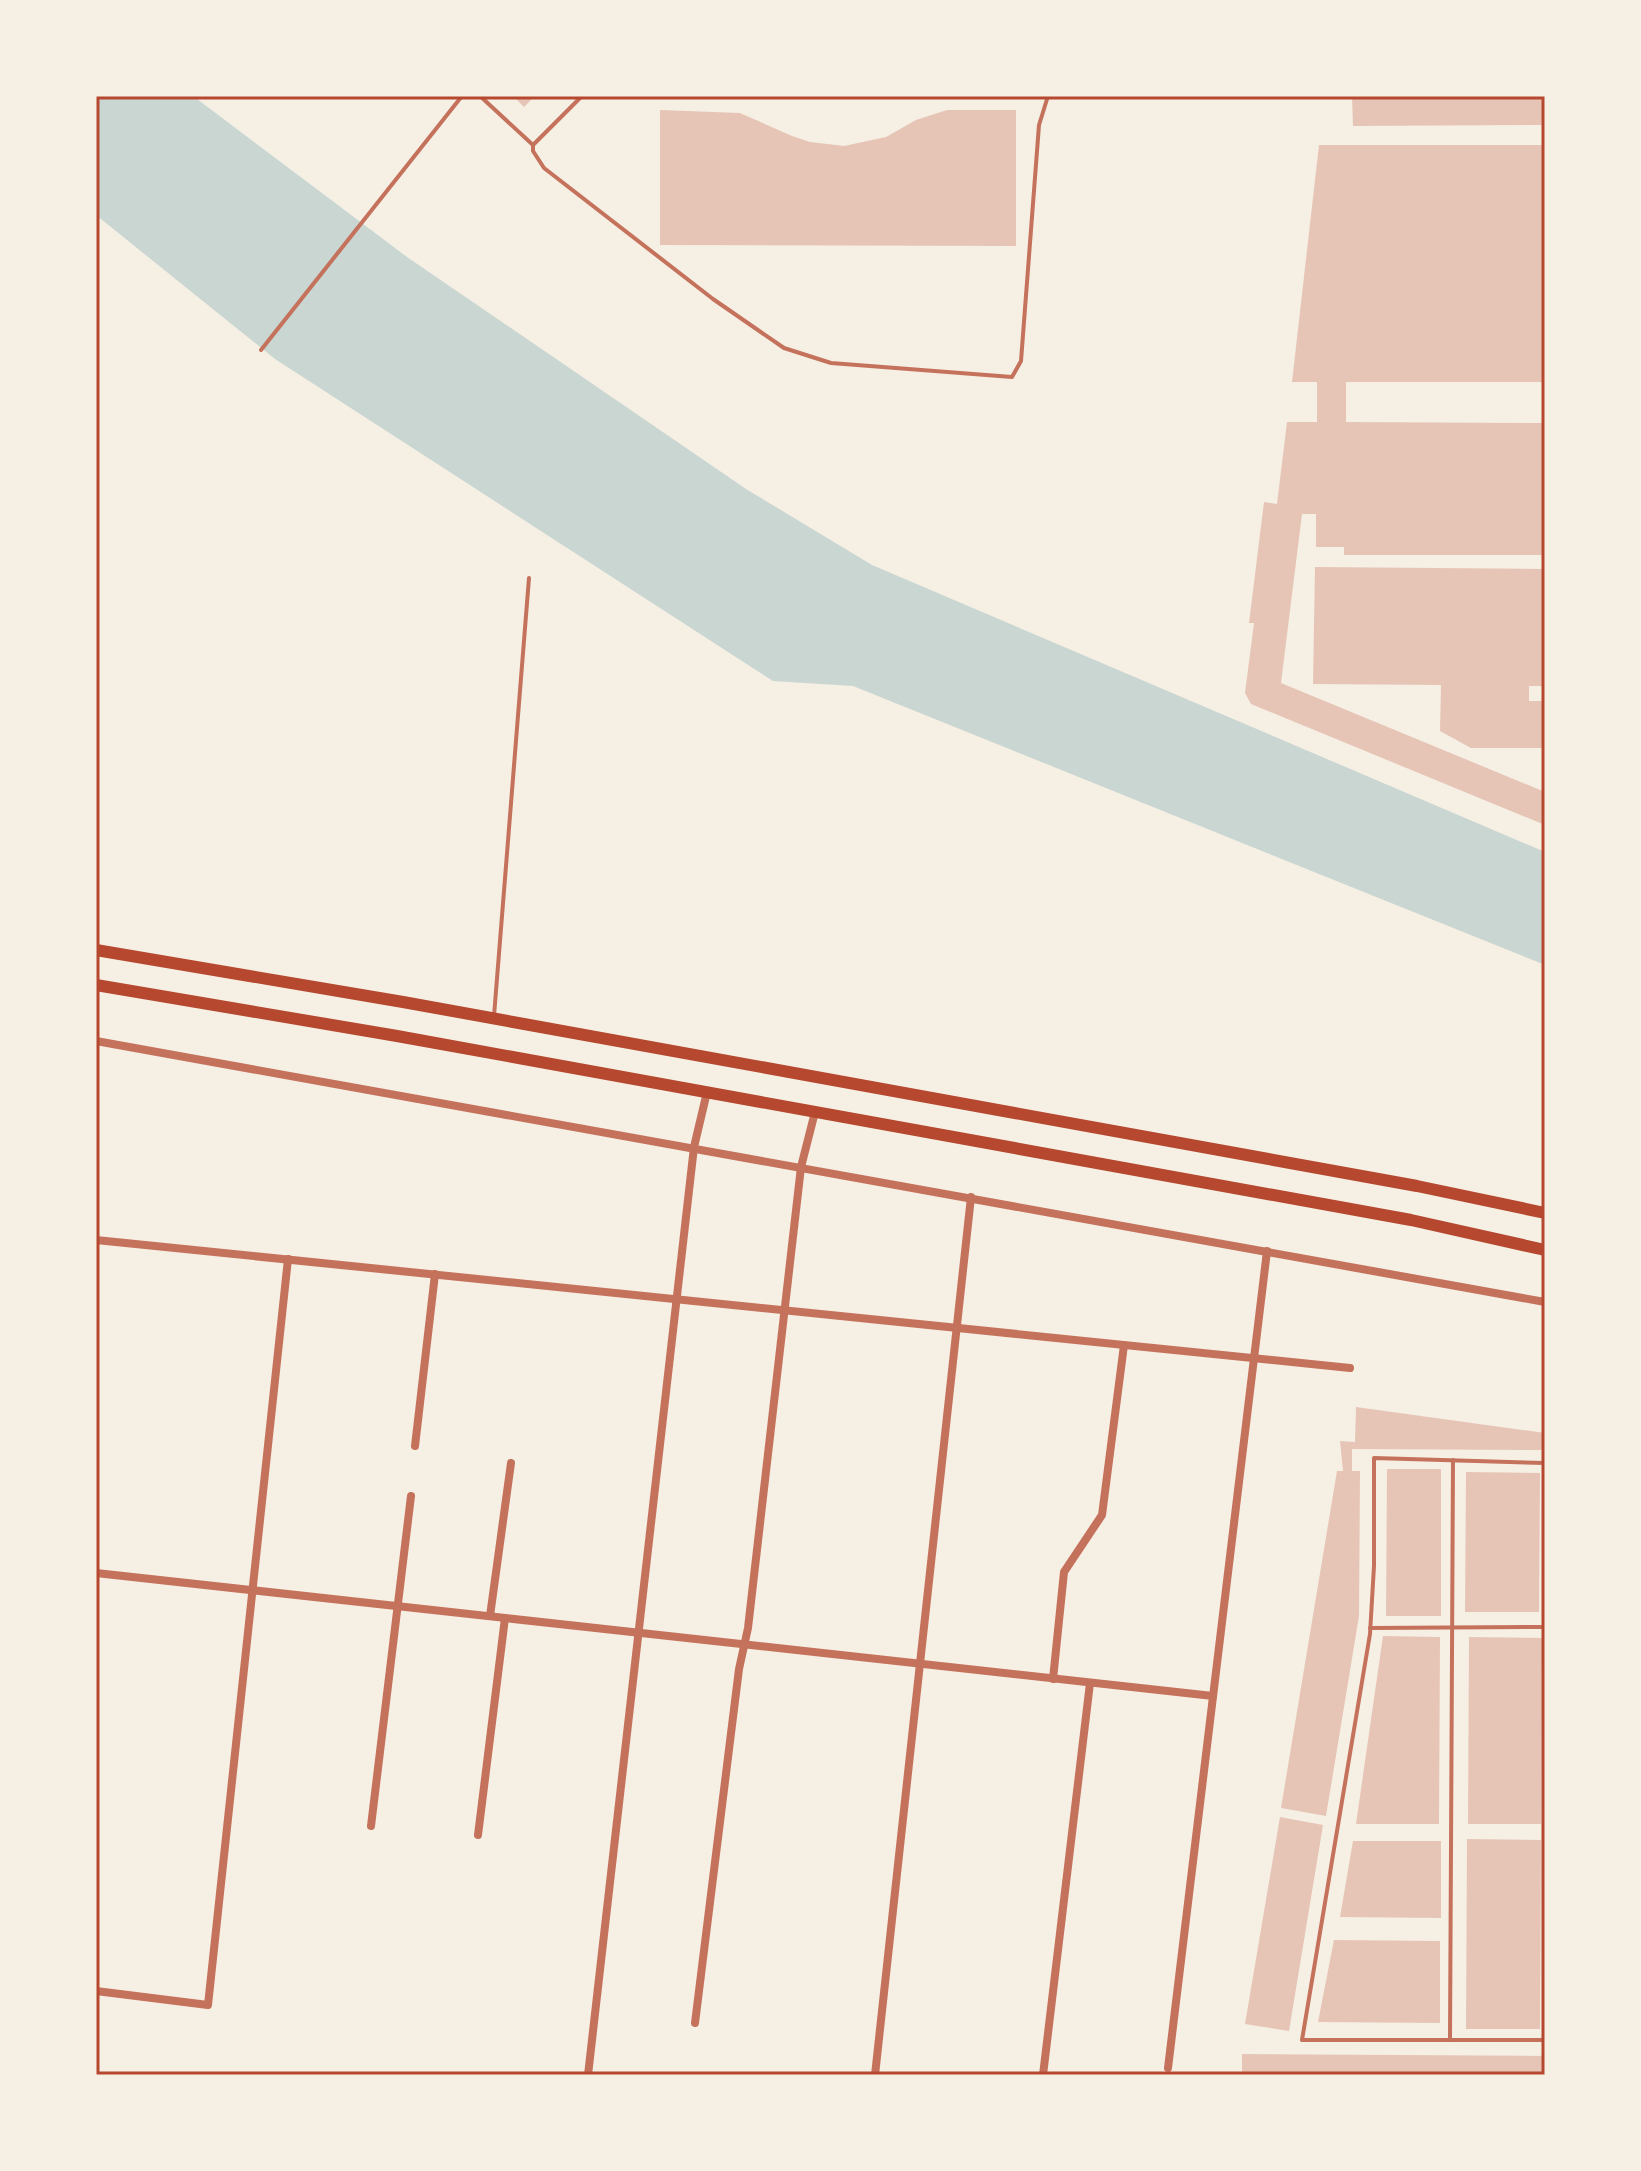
<svg xmlns="http://www.w3.org/2000/svg" width="1641" height="2171" font-family="'Exo 2',sans-serif">
  <style>
    .water { fill: #c9d6d2 }
    .building { fill: #e6c5b7 }
    .lines { fill: none; stroke-linecap: round; stroke-linejoin: round }
    .service { stroke: #c5725c; stroke-width: 4 }
    .minor { stroke: #c5725c; stroke-width: 8 }
    .primary { stroke: #b5482f; stroke-width: 12 }
    .neatline { fill: none; stroke: #b5482f; stroke-width: 3 }
  </style>
  <rect width="100%" height="100%" fill="#f6efe4"/>
  <path class="water" d="M96,96H193L407,257L746,489L872,565L1545,852V965L853,686L773,681L275,359L96,215Z"/>
  <g class="building">
    <path d="M513,96H535L524,107Z"/>
    <path d="M1352,96H1545V125L1353,126Z"/>
    <path d="M660,110L740,113L792,136L810,142L844,146L886,137L916,120L947,110H1016V246L660,245Z"/>
    <path d="M1319,145H1545V382H1346V422L1545,423V555H1344V547H1316V514H1302L1281,683L1545,792V825L1251,704L1245,693L1254,623H1249L1264,502L1277,504L1287,422H1317V382H1292Z"/>
    <path d="M1315,567L1545,569V686H1529V701H1545V748H1471L1440,731L1441,685L1313,684Z"/>
    <path d="M1356,1407L1545,1433V1450L1352,1449V1471H1360L1359,1616L1326,1816L1281,1808L1337,1471H1343L1340,1441L1355,1442Z"/>
    <path d="M1387,1469H1441V1616H1386Z"/>
    <path d="M1466,1472L1540,1473L1539,1612H1465Z"/>
    <path d="M1383,1636L1440,1637L1439,1824H1356Z"/>
    <path d="M1469,1637L1542,1638L1541,1824H1468Z"/>
    <path d="M1280,1817L1323,1825L1289,2031L1245,2024Z"/>
    <path d="M1467,1839L1541,1840L1540,2029H1466Z"/>
    <path d="M1353,1841H1441V1918L1340,1917Z"/>
    <path d="M1334,1940L1440,1941V2023L1318,2022Z"/>
    <path d="M1242,2054L1545,2056V2075H1242Z"/>
  </g>
  <g class="lines">
    <g class="service">
      <path d="M480,96L533,145V151L544,168L713,299L784,348L831,363L1012,377L1021,361L1039,125L1048,96"/>
      <path d="M533,145L582,96"/>
      <path d="M261,350L462,96"/>
      <path d="M494,1016L529,578"/>
      <path d="M1545,1463L1374,1458V1566L1370,1634L1302,2040H1545"/>
      <path d="M1370,1628L1545,1627"/>
      <path d="M1450,2040L1453,1460"/>
    </g>
    <g class="minor">
      <path d="M96,1041L1545,1302"/>
      <path d="M96,1240L1350,1368"/>
      <path d="M415,1446L435,1274"/>
      <path d="M96,1573L1213,1696"/>
      <path d="M490,1616L511,1463"/>
      <path d="M1053,1679L1064,1572L1102,1515L1124,1345"/>
      <path d="M371,1826L411,1496"/>
      <path d="M478,1835L505,1618"/>
      <path d="M96,1991L208,2005L288,1259"/>
      <path d="M695,2023L739,1669L748,1628L801,1167L815,1112"/>
      <path d="M1168,2068L1267,1251"/>
      <path d="M588,2075L694,1147L707,1092"/>
      <path d="M875,2075L971,1197"/>
      <path d="M1043,2075L1090,1683"/>
    </g>
    <g class="primary">
      <path d="M96,950L403,1002L1417,1186L1545,1213"/>
      <path d="M96,985L397,1036L1411,1220L1545,1250"/>
    </g>
  </g>
  <rect width="1641" height="2171" fill="none" stroke="#f6efe4" stroke-width="196"/>
  <rect x="98" y="98" width="1445" height="1975" class="neatline"/>
</svg>
